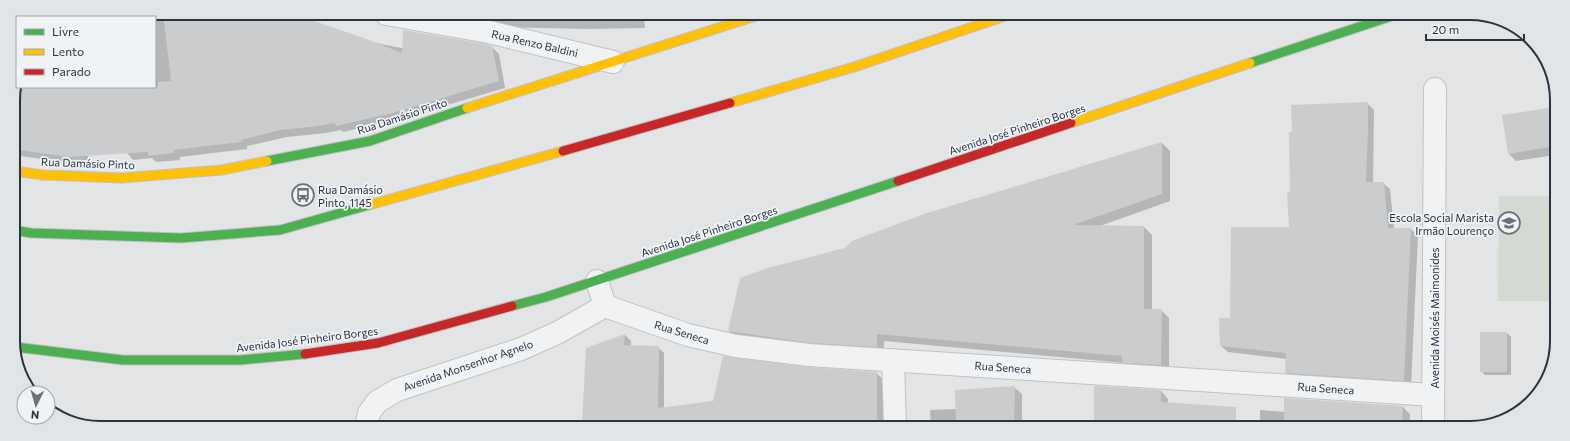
<svg xmlns="http://www.w3.org/2000/svg" width="1570" height="441" font-family="Commissioner,sans-serif">
  <style>
    .green { fill: #d3dad2 }
    .shadow { fill: #0003 }
    .building { fill: #caccce }
    .lines { fill: none; stroke-linecap: round; stroke-linejoin: round }
    .street-casing { stroke: #c0c2c4; stroke-width: 24 }
    .fast-casing { stroke: #c0c2c4; stroke-width: 11 }
    .slow-casing { stroke: #c0c2c4; stroke-width: 11 }
    .jam-casing { stroke: #c0c2c4; stroke-width: 11 }
    .street { stroke: #f1f2f3; stroke-width: 22 }
    .fast { stroke: #4caf50; stroke-width: 9 }
    .slow { stroke: #ffc107; stroke-width: 9 }
    .jam { stroke: #c62828; stroke-width: 9 }
    .labels { text-anchor: middle; dominant-baseline: central; stroke-width: 3.5; stroke-linejoin: round; paint-order: stroke }
    .street-label { font-size: 11px; fill: #2a333f; stroke: #eff3f6 }
    .poi-label { font-size: 11px; fill: #2a333f; stroke: #eff3f6; text-anchor: start }
    .rim { fill: none; stroke: #2a333f; stroke-width: 2 }
  </style>
  <rect width="100%" height="100%" fill="#e2e4e6"/>
  <path class="green" d="M1499,196H1555L1554,301H1498Z"/>
  <g class="shadow">
    <path d="M110,13H288L290,26L457,59L492,47L499,54L505,88L403,118L343,132L341,130L326,133L287,137L247,146V149L180,157V160L156,162L152,158L133,160L127,153L119,87H155V17H110Z"/>
    <path d="M449,14H655L644,17L645,28L588,29L496,27L459,18Z"/>
    <path d="M17,78V87H78L89,163L75,164L14,155L13,95Z"/>
    <path d="M1367,103L1374,110L1373,183H1383L1390,189L1394,229H1411L1418,236L1411,387L1293,379L1286,373L1287,359L1228,352L1221,346L1231,319L1290,228L1291,193Z"/>
    <path d="M1555,108V155L1516,161L1509,154L1503,116Z"/>
    <path d="M1162,143L1170,151V201L1100,226L1144,227L1152,235V310H1161L1169,318V372L1131,370L1124,363L884,341V354L737,339L729,331L845,249L925,215Z"/>
    <path d="M1507,333L1511,337V375H1485L1481,371Z"/>
    <path d="M625,335L631,341V347H658L664,353V408L713,402L807,368L876,373L883,379V427L585,426L583,424L587,349Z"/>
    <path d="M1014,387L1022,394V423L1095,425L1161,391L1168,399V403L1216,414V427H931L930,410L957,409Z"/>
    <path d="M1403,407L1410,414V422L1417,428L1260,427V410L1285,412Z"/>
  </g>
  <g class="building">
    <path d="M163,13H291L372,41L402,53L403,30L486,44L492,46L499,81L396,112L336,126L335,123L318,126L280,130L241,140V142L174,150V153L148,156V152L68,157L13,149V95L15,87H158V82L171,81Z"/>
    <path d="M1368,102V130L1366,182H1384L1388,228H1411L1404,381L1285,373L1286,353L1220,346L1219,318H1230L1231,227H1289L1287,193L1290,192L1289,132H1292L1291,105Z"/>
    <path d="M1555,107V146L1508,154L1502,115Z"/>
    <path d="M1162,142V194L1073,225L1144,226V309H1162L1161,365L1122,363V356L877,334V347L810,343L728,331L740,278L768,268L845,248L852,241L924,214Z"/>
    <rect x="1480" y="332" width="27" height="40"/>
    <path d="M625,334L624,345L659,346L658,408L713,401L723,356L807,367L877,372V427L610,426V424H582L586,348Z"/>
    <path d="M1015,386L1014,427H956L955,390Z"/>
    <path d="M1094,386L1161,390V402L1236,407V427H1094Z"/>
    <path d="M1284,398L1403,406L1402,428L1284,427Z"/>
  </g>
  <g class="lines">
    <g class="street-casing">
      <g id="street">
        <path d="M386,14L489,32L613,62"/>
        <path d="M597,281L605,306L688,335L736,346L809,355L1433,395"/>
        <path d="M893,360L895,427"/>
        <path d="M366,426L369,413L377,402L397,390L521,349L557,333L605,306"/>
        <path d="M1433,428L1435,89"/>
      </g>
    </g>
    <g class="fast-casing">
      <g id="fast">
        <path d="M1250,63L1392,16"/>
        <path d="M267,161L370,141L467,108"/>
        <path d="M14,230L31,233L181,238L280,230L369,205"/>
        <path d="M512,306L546,297L898,181"/>
        <path d="M15,347L123,360H241L305,354"/>
      </g>
    </g>
    <g class="slow-casing">
      <g id="slow">
        <path d="M730,103L854,67L1008,15"/>
        <path d="M467,108L762,14"/>
        <path d="M1071,123L1250,63"/>
        <path d="M14,171L43,175L121,178L222,170L267,161"/>
        <path d="M369,205L563,151"/>
      </g>
    </g>
    <g class="jam-casing">
      <g id="jam">
        <path d="M563,151L730,103"/>
        <path d="M898,181L1071,123"/>
        <path d="M305,354L378,343L512,306"/>
      </g>
    </g>
    <use href="#street" class="street"/>
    <use href="#fast" class="fast"/>
    <use href="#slow" class="slow"/>
    <use href="#jam" class="jam"/>
  </g>
  <defs>
    <g id="bus-ring" transform="scale(1.15)"><circle r="9.5" fill="#eff3f6" stroke="#6a7179" stroke-width="1.5"/><path d="M-5-6H5V4H4V6H2V4H-2V6H-4V4H-5ZM-3.5-4V0h7V-4ZM-3.5 1.2v1.5H-2V1.2ZM2 1.2v1.5H3.5V1.2Z" fill="#6a7179"/></g>
    <g id="school-ring" transform="scale(1.15)"><circle r="9.5" fill="#eff3f6" stroke="#6a7179" stroke-width="1.5"/><path d="M0-5L7-2L0 1L-7-2ZM-4 1L0 2.5L4 1V4Q0 6-4 4Z" fill="#6a7179"/></g>
  </defs>
  <g fill-rule="evenodd">
    <use href="#bus-ring" x="303" y="195"/>
    <use href="#school-ring" x="1509" y="223"/>
  </g>
  <g class="labels">
    <g class="street-label">
      <text transform="translate(535 43) rotate(13)">Rua Renzo Baldini</text>
      <text transform="translate(402 116) rotate(-18)">Rua Damásio Pinto</text>
      <text transform="translate(1017 129) rotate(-18)">Avenida José Pinheiro Borges</text>
      <text transform="translate(88 163) rotate(2)">Rua Damásio Pinto</text>
      <text transform="translate(709 231) rotate(-18)">Avenida José Pinheiro Borges</text>
      <text transform="translate(1434 318) rotate(-90)">Avenida Moisés Maimonides</text>
      <text transform="translate(682 332) rotate(17)">Rua Seneca</text>
      <text transform="translate(307 339) rotate(-7)">Avenida José Pinheiro Borges</text>
      <text transform="translate(468 365) rotate(-19)">Avenida Monsenhor Agnelo</text>
      <text transform="translate(1003 367) rotate(4)">Rua Seneca</text>
      <text transform="translate(1326 388) rotate(4)">Rua Seneca</text>
    </g>
    <g class="poi-label">
      <text x="318" y="189">Rua Damásio<tspan x="318" dy="13">Pinto, 1145</tspan></text>
      <text x="1494" y="217" text-anchor="end">Escola Social Marista<tspan x="1494" dy="13">Irmão Lourenço</tspan></text>
    </g>
  </g>
  <path d="M0 0H1570V441H0ZM100 20H1470A80 80 0 0 1 1550 100V341A80 80 0 0 1 1470 421H100A80 80 0 0 1 20 341V100A80 80 0 0 1 100 20Z" fill="#dfe4e7" fill-rule="evenodd"/>
  <path class="rim" d="M100 20H1470A80 80 0 0 1 1550 100V341A80 80 0 0 1 1470 421H100A80 80 0 0 1 20 341V100A80 80 0 0 1 100 20Z"/>
  <rect x="16" y="16" width="140" height="72" fill="#eff3f6" stroke="#a0a6ad"/>
  <rect x="24" y="29" width="20" height="6" fill="#4caf50" stroke="#a0a6ad"/>
  <text x="52" y="36" font-size="12" fill="#2a333f">Livre</text>
  <rect x="24" y="49" width="20" height="6" fill="#ffc107" stroke="#a0a6ad"/>
  <text x="52" y="56" font-size="12" fill="#2a333f">Lento</text>
  <rect x="24" y="69" width="20" height="6" fill="#c62828" stroke="#a0a6ad"/>
  <text x="52" y="76" font-size="12" fill="#2a333f">Parado</text>
  <g transform="translate(36 405) rotate(185)"><circle r="19" fill="#eff3f6" stroke="#a0a6ad"/>
  <path d="M0-3L7 15L0 10L-7 15Z" fill="#6a7179"/>
  <text y="-6" font-size="11" font-weight="bold" text-anchor="middle" fill="#2a333f">N</text>
  </g>
  <path d="M1426 34v6h98v-6" fill="none" stroke="#2a333f" stroke-width="2"/>
  <text x="1432" y="34" font-size="12" fill="#2a333f" stroke="#eff3f6" stroke-width="3" paint-order="stroke">20 m</text>
</svg>
